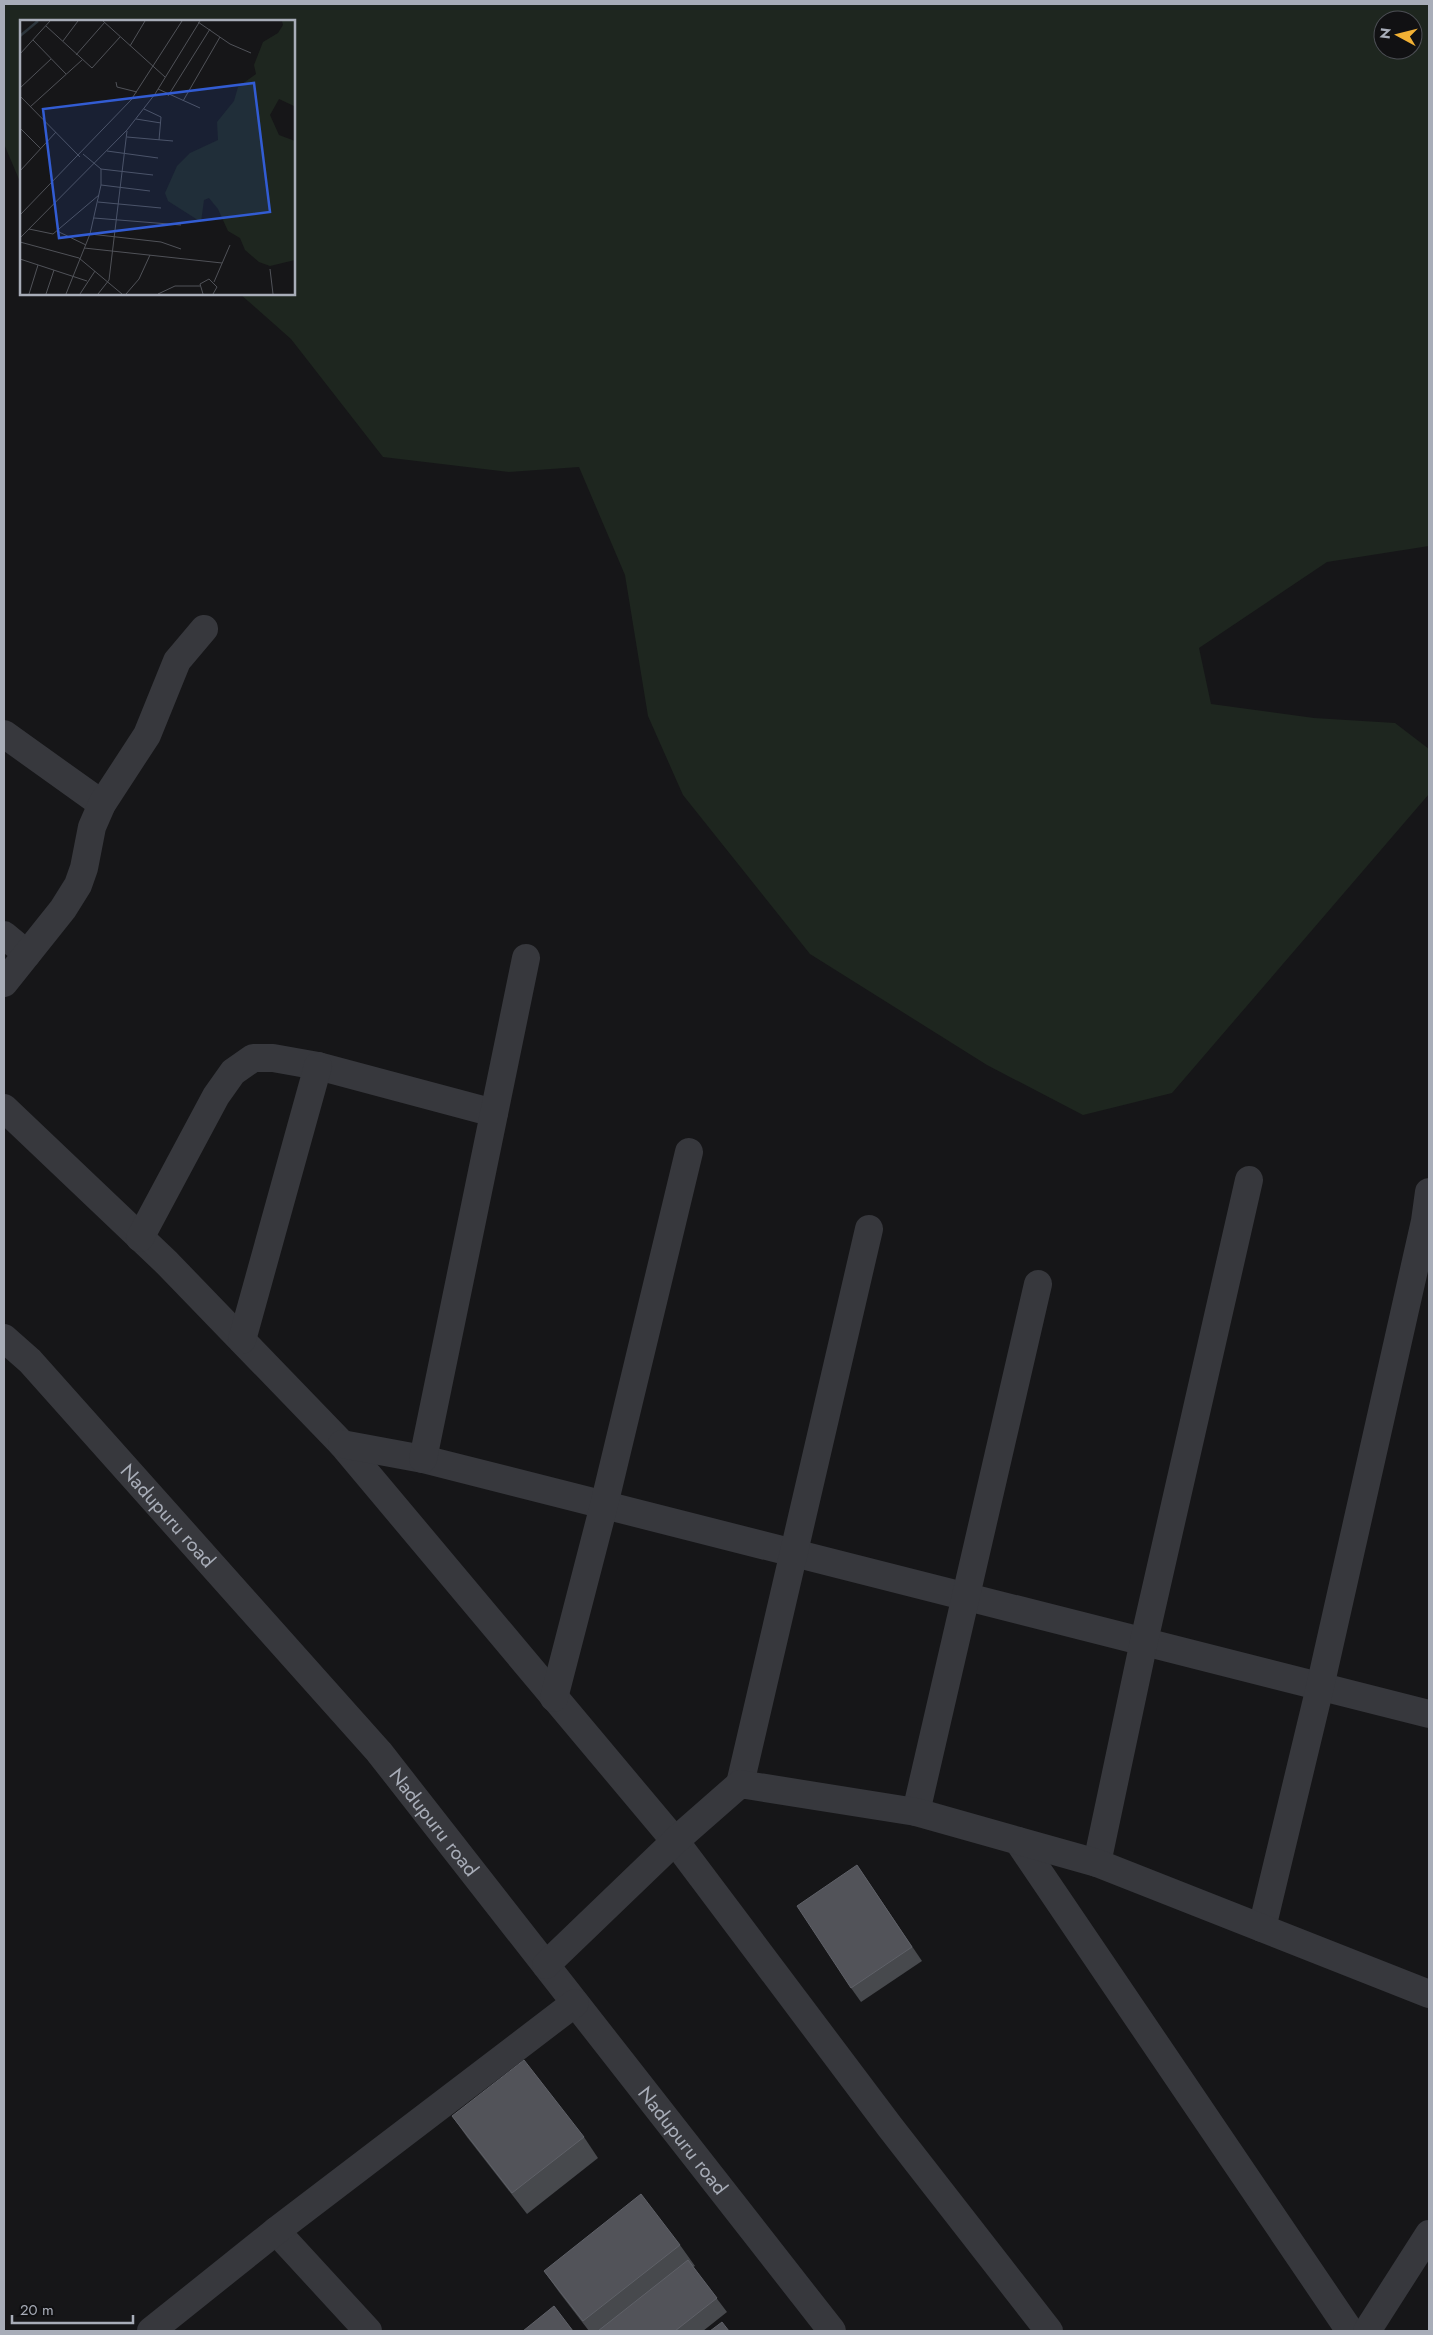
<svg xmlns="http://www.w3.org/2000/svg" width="1433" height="2335" font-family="Jost,sans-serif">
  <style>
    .green { fill: #1e261f; fill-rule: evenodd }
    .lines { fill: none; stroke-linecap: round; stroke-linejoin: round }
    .minor { stroke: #37383d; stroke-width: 28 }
    .wall { fill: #47494d }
    .building { fill: #525359; stroke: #5f6168 }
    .labels { text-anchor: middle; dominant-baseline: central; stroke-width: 4; stroke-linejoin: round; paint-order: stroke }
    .street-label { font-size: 20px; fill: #a8adb8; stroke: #111113 }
    .inset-river { fill: none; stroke: #2c353c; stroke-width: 2.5 }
    .inset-road { fill: none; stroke: #505258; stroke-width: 1 }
    .view { fill: #325cd3; fill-opacity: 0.15; stroke: #325cd3; stroke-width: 2.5 }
    .inset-edge { fill: none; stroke: #a8adb8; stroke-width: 2.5 }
  </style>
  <rect width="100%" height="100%" fill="#161618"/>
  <path class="green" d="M4,4H1429V546L1327,562L1199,648L1211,704L1314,718L1395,723L1429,749V794L1172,1093L1083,1115L987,1065L810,954L683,795L648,716L625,575L579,467L509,472L383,457L291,339L240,294H294V21H21V184L4,144ZM1383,20H1413V50H1383Z"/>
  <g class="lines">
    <g class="minor">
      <path d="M4,734L102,804"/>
      <path d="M4,935L27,954"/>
      <path d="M4,983L63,909L78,885L84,868L92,827L102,804L147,735L177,661L204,629"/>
      <path d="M4,1108L167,1263L342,1444L675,1841L890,2127L1049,2331"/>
      <path d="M140,1238L216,1096L233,1072L253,1058H273L318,1066L494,1113"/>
      <path id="s1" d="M4,1338L30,1361L379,1752L832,2331"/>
      <path d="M242,1340L318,1066"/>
      <path d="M342,1444L423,1459L1429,1714"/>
      <path d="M423,1459L526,958"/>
      <path d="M554,1698L604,1505L689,1152"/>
      <path d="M740,1784L869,1229"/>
      <path d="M916,1812L1038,1284"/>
      <path d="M1018,1841L1350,2331"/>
      <path d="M1097,1863L1144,1641L1249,1180"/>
      <path d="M1262,1928L1320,1687L1425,1221L1429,1192"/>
      <path d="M546,1965L675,1841L740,1784L916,1812L1097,1863L1429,1994"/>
      <path d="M276,2231L368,2331"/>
      <path d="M151,2331L276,2231L575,2003"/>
      <path d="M1367,2331L1429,2234"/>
    </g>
  </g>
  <g class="wall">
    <path d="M857,1865L922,1961L861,2002L851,1988Z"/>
    <path d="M452,2116L584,2137L598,2158L527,2214L467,2137Z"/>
    <path d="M680,2245L695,2266L693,2267L727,2312L703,2331H589L559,2292L544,2271Z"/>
  </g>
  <g class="building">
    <path d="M857,1865L912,1947L851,1988L797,1906Z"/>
    <path d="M524,2060L584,2137L512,2193L452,2116Z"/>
    <path d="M641,2194L680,2245L583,2321L544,2271Z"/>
    <path d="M688,2260L717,2298L675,2331H598Z"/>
    <path d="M554,2306L573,2331H523Z"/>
    <path d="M722,2322L729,2331H710Z"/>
  </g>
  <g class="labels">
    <g class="street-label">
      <text stroke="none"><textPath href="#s1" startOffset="242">Nadupuru road</textPath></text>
      <text stroke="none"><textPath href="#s1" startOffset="648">Nadupuru road</textPath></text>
      <text stroke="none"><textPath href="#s1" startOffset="1052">Nadupuru road</textPath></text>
    </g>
  </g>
  <g transform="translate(20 20)">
    <rect width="275" height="275" fill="#161618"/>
    <path d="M262,1H275V82L274,86L259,79L250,95L259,115L275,121V240L250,246L239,242L225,230L220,218L208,211L198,189L189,178L184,180L181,202L148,181L145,173L157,146L170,133L198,120L197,102L214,81L218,67L236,54L234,45L243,22L258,13L263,5Z" fill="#1e261f"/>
    <path class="inset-river" d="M0,16L18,1"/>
    <path class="inset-road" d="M83,1L145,57M178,2L210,24L231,33M26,6L72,48L100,17M13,20L46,54M43,21L58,1M110,26L125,1M0,34L30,1M56,35L85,2M96,62L97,67L117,72M0,68L31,39M138,69L180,88M0,76L60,137M148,76L190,9M163,81L200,17M10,87L62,40M124,89L141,97L139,120M116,99L141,103M0,108L21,129M107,117L153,121M87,131L138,138M81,149L133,155M0,151L36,112M81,165L130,171M78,182L141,188M0,195L111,80L162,1M74,198L161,205M9,209L33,214L79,175M37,211L66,225M70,214L141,222L161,229M0,218L107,110L135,74L180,1M0,222L59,238L102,274M64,228L202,243M0,239L67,261M250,249L253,274M194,262L210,225M9,274L18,245M26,274L34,250M46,274L70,214L81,165V149L63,134M60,274L75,251M78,274L89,260L107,111M106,274L119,259L130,235M138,274L155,266H180M183,274L180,264L189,259L197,267L193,274"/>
    <path class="view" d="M234,63L250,192L39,218L23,89Z"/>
    <rect width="275" height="275" class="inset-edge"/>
  </g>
  <rect width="1433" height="2335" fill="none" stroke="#a8adb8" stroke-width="10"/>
  <g transform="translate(1398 35) rotate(277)"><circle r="24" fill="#111113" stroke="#4d4f55"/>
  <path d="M0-4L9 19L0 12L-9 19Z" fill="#f2b134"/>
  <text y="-8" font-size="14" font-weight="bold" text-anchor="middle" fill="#a8adb8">N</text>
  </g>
  <path d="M12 2315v8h121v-8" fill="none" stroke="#a8adb8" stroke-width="2.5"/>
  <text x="20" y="2315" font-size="15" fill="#a8adb8" stroke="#111113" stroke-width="4" paint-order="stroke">20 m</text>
</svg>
